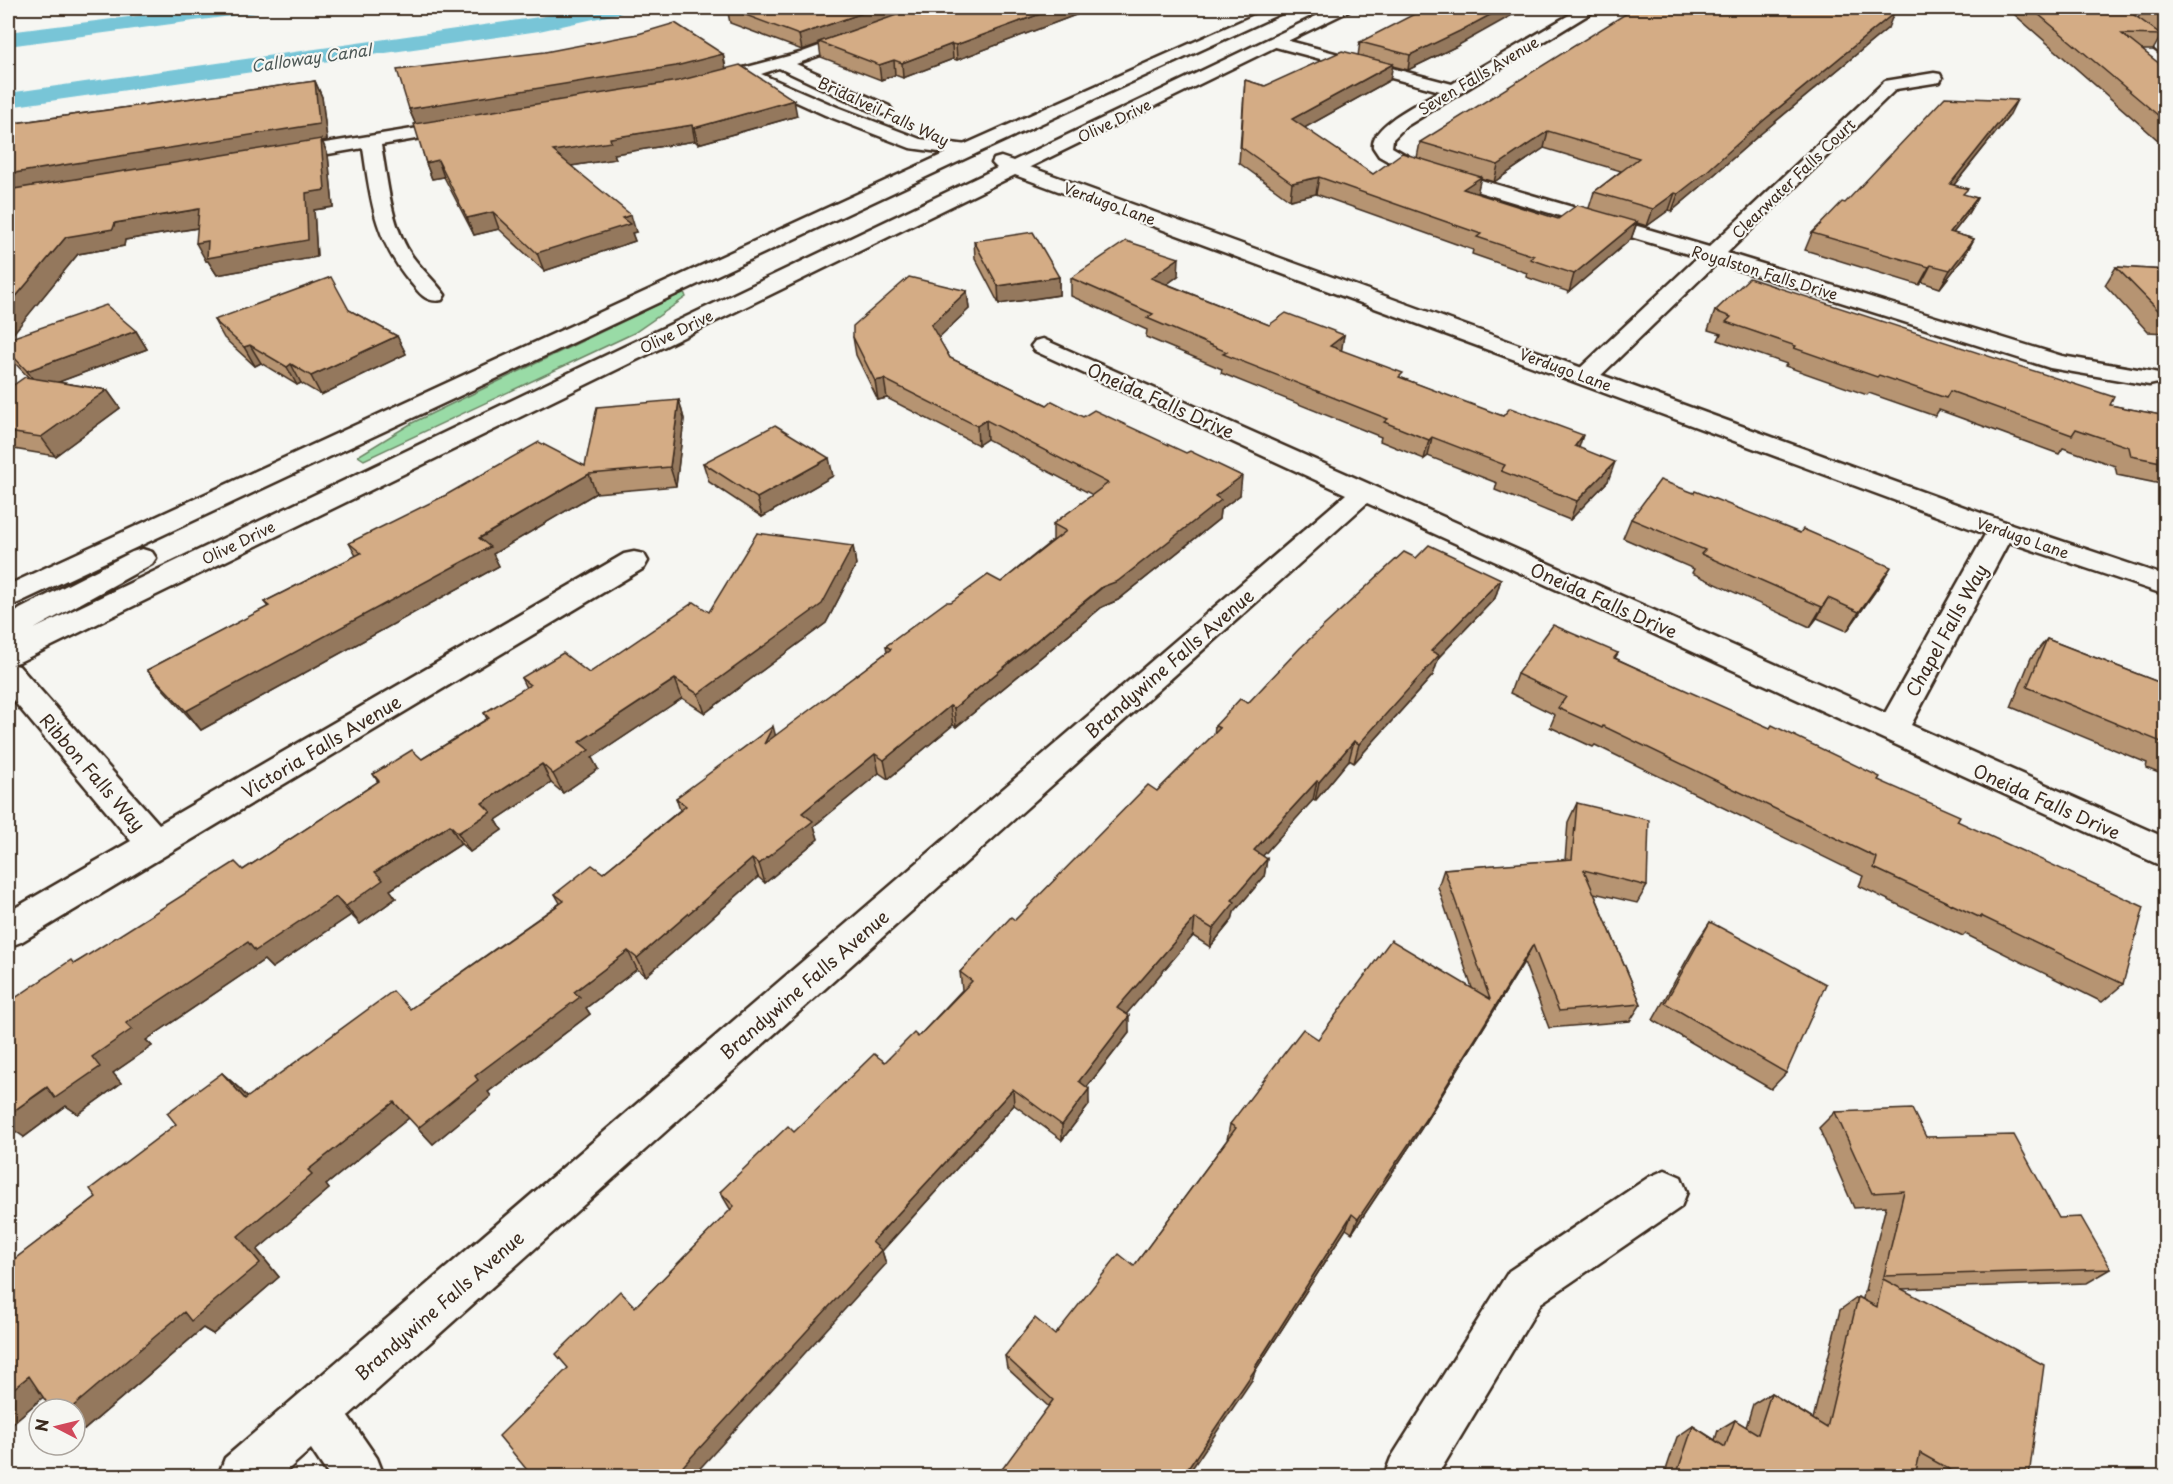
<svg xmlns="http://www.w3.org/2000/svg" width="2173" height="1484" font-family="'Playpen Sans',sans-serif">
  <style>
    .green { fill: #99dba6; stroke: #6a8262; stroke-width: 1.5 }
    .lines { fill: none; stroke-linecap: round; stroke-linejoin: round }
    .canal { fill: #78c5d7; fill-rule: evenodd }
    .street-casing { stroke: #3b2a1e; stroke-width: 5 }
    .secondary-casing { stroke: #3b2a1e; stroke-width: 5 }
    .street { fill: #f6f6f2; fill-rule: evenodd }
    .secondary { fill: #f6f6f2; fill-rule: evenodd }
    .wall { fill: #b69472; stroke: #3b2a1e; stroke-width: 1.5; fill-rule: evenodd }
    .shaded-wall { fill: #94785d; stroke: #3b2a1e; stroke-width: 1.5 }
    .building { fill: #d4ac85; stroke: #3b2a1e; stroke-width: 1.5 }
    .labels { text-anchor: middle; dominant-baseline: central; stroke-width: 4.5; stroke-linejoin: round; paint-order: stroke }
    .far-street-label { font-size: 15px; fill: #3b2a1e; stroke: #f6f6f2 }
    .far-water-label { font-size: 16px; font-style: italic; fill: #4d5856; stroke: #f6f6f2 }
    .street-label { font-size: 18px; fill: #3b2a1e; stroke: #f6f6f2 }
  </style>
  <rect width="100%" height="100%" fill="#f6f6f2"/>
  <filter id="ink" filterUnits="userSpaceOnUse"><feTurbulence type="fractalNoise" baseFrequency=".0167" numOctaves="2"/><feDisplacementMap in="SourceGraphic" scale="12" xChannelSelector="R" yChannelSelector="G"/><feConvolveMatrix kernelMatrix="1 2 1 2 8 2 1 2 1" color-interpolation-filters="sRGB"/></filter>
  <g filter="url(#ink)">
    <path class="green" d="M684,292L686,297L634,333L364,460L358,456L412,423Z"/>
    <g class="lines">
      <g class="canal">
        <path d="M200,8H257L254,13L246,14L8,46V32Z"/>
        <path d="M585,8H624L621,13L539,31L8,107V93L539,17Z"/>
      </g>
      <g class="street-casing">
        <g id="street">
          <path d="M924,8H945L942,11L796,64L889,106L892,110L889,114H877L779,68L761,74L837,107L920,139L975,146L977,150L975,154L968,156L910,148L825,115L744,78L708,88L702,87L700,83L702,79L800,53Z"/>
          <path d="M1581,8H1599L1405,127L1393,139L1392,147L1416,161L1709,247L1885,81L1934,73L1940,74L1942,78L1940,82L1896,89L1727,253L2062,356L2149,371L2158,373L2161,378L2158,383L2149,385L2050,368L1717,263L1595,381L1586,383L1577,381L1574,376L1577,371L1698,257L1402,169L1379,156L1373,147C1370,125 1423,101 1440,91L1268,45L1266,42L1274,37L1452,84Z"/>
          <path d="M2102,8H2118L2166,42V55L2160,53Z"/>
          <path d="M462,121L468,122L471,126L468,130L381,145C388,182 390,224 412,256C422,270 435,281 445,295L442,300C427,303 421,295 412,284C375,241 371,202 363,148L282,162L275,160L273,156L275,152L282,150Z"/>
          <path d="M1043,339L1885,713L1991,524L2001,521L2011,524L2015,530L1911,725L2166,838V868L1367,503L348,1416L377,1458L384,1476H329L311,1449L281,1476H218L225,1458L1346,494L1035,351L1031,346L1035,341Z"/>
          <path d="M634,552L644,554L648,561L644,568L21,942L8,947V912L131,841L8,694V663L19,666L159,824L624,554Z"/>
          <path d="M1665,1170L1681,1177L1687,1192L1681,1207L1541,1303L1437,1476H1384L1391,1458L1509,1271L1649,1177Z"/>
        </g>
      </g>
      <g class="secondary-casing">
        <g id="secondary">
          <path d="M1270,8H1289L1286,11L975,154L18,603L8,606V585L961,146Z"/>
          <path d="M1333,8H1352L1349,11L1030,167L2011,524L2166,576V595L1991,536L1015,175L19,662L8,665V618L20,609L132,552L142,549L152,552L156,558L152,564L34,629L997,168L992,163L994,159L1001,157L1013,161Z"/>
        </g>
      </g>
      <use href="#street" class="street"/>
      <use href="#secondary" class="secondary"/>
    </g>
    <g class="wall">
      <path d="M727,8H1094L957,60L953,59L903,78L895,75L881,80L821,57L819,44L802,50L730,23Z"/>
      <path d="M2007,8H2124L2138,18L2144,8H2166V39L2161,36L2153,50H2142L2166,69V147Z"/>
      <path d="M1888,28L1758,136L1698,189L1672,211L1669,210L1647,226L1637,223L1631,239L1569,292L1526,277L1527,273L1472,254L1473,250L1316,194L1290,200L1239,163L1245,80L1265,86L1358,56L1360,42L1457,46L1408,70L1392,66L1390,80L1304,128L1373,174L1417,158L1420,142ZM1544,148L1621,171L1594,192L1589,208L1558,219L1477,193L1480,178L1494,182Z"/>
      <path d="M723,54L726,68L797,116L698,144L695,141L614,154L616,159L571,166L636,232L632,233L635,241L544,271L499,229L474,235L444,177L432,179L426,163L415,123L409,109Z"/>
      <path d="M315,81L322,97L327,140L322,141L328,155L333,207L314,210L317,257L217,275L208,261H206L198,228L125,240L124,246L78,254L8,339L136,331L147,349L58,382L107,390L120,408L55,456L8,448V389L29,378L12,360L8,355V124Z"/>
      <path d="M2009,116L1954,185L1964,195L1977,198L1967,215L1953,233L1974,239L1964,257L1940,288L1922,282L1919,285L1805,250L1812,233Z"/>
      <path d="M974,241L1059,277V295L999,304L975,258Z"/>
      <path d="M2116,267L2166,270V333L2148,332L2105,285Z"/>
      <path d="M1178,276L1167,284L1269,325L1344,335L1341,351L1402,378L1579,448L1608,481L1570,520L1495,490L1497,483L1428,456L1424,459L1380,441L1381,437L1221,373L1222,369L1146,337L1147,330L1071,296V278Z"/>
      <path d="M967,291L969,309L938,338L950,358L1047,405L1240,495L1220,510L1219,519L1118,600L1102,607L956,727L953,725L888,779L879,773L814,826L818,839L765,883L758,877L646,976L637,969L586,1008L590,1014L488,1092L491,1096L433,1144L409,1118L326,1185L329,1189L257,1250L279,1277L213,1334L203,1328L84,1430L75,1426V1409L43,1397L8,1427V1264L96,1197L176,1124L222,1073L240,1089L248,1098L410,1009L560,903L555,894L603,873L680,810L676,798L776,736L887,652L886,646L951,602L1001,582L1053,540V524L1093,495L987,439L978,445L887,398L878,400L856,355L853,337Z"/>
      <path d="M349,310L397,336L406,354L321,395L301,383L297,385L261,363L255,366L224,338L214,320Z"/>
      <path d="M1715,311L2110,405L2166,416V485L2117,475L2115,466L2063,448L2059,454L1939,410L1935,416L1869,393L1867,395L1785,366L1787,364L1718,340L1721,334L1708,330Z"/>
      <path d="M679,400L684,419L676,486L596,493L493,554L499,566L201,730L163,689L147,670L268,607L264,602L356,556L349,543L585,466Z"/>
      <path d="M703,463L833,476L762,517L709,482Z"/>
      <path d="M1631,519L1879,586L1847,631L1817,618L1810,627L1692,573L1694,569L1623,538Z"/>
      <path d="M853,546L856,565L826,623L705,713L682,698L592,758L598,769L563,793L551,783L496,820L502,830L470,852L461,844L390,890L396,898L360,924L351,915L272,968L264,960L146,1040L152,1046L113,1073L121,1083L78,1114L66,1106L24,1137L75,963L243,870L378,782L373,774L422,759L487,719L484,713L526,688L521,678L589,673L709,612Z"/>
      <path d="M1416,558L1501,579L1495,598L1439,657L1433,675L1354,763L1349,760L1315,801L1313,800L1262,856L1267,859L1264,877L1234,912L1232,920L1210,947L1193,936L1126,1014L1129,1033L1087,1087L1089,1105L1062,1140L1014,1105L882,1251L886,1264L635,1307L731,1210L729,1207L720,1192L794,1132L918,1037L962,990L960,972L1015,920L1157,791L1214,735L1215,726L1248,703Z"/>
      <path d="M2047,639L2166,685V776L2146,768L2147,763L2011,707L2031,658Z"/>
      <path d="M1618,653L1615,658L1878,780L1957,821L2123,984L2102,1002L1965,934L1963,936L1859,886L1863,876L1595,745L1593,747L1550,727L1555,715L1510,693L1517,674Z"/>
      <path d="M1577,803L1647,886L1637,903L1594,893L1641,1004L1630,1021L1549,1028L1524,962L1421,1129L1352,1233L1346,1229L1255,1371L1252,1380L1048,1406L1007,1368L1005,1356L1055,1335L1134,1266L1227,1140L1230,1124L1318,1039L1472,988L1438,887L1444,869L1565,860L1568,822Z"/>
      <path d="M1710,922L1786,1073L1771,1089L1653,1020L1698,940Z"/>
      <path d="M1835,1112L1926,1137L2059,1218L2111,1269L2087,1283L1902,1289L2029,1476H1922L1915,1473V1476H1664L1677,1437L1693,1426L1715,1440L1718,1430L1735,1420L1746,1427L1753,1404L1771,1393L1813,1419L1840,1310L1858,1297L1863,1299L1864,1292L1868,1290H1865L1886,1206L1854,1208L1819,1128Z"/>
    </g>
    <g class="shaded-wall">
      <path d="M877,8H919L819,42V44L802,50L799,35Z"/>
      <path d="M1056,8H1094L957,60L956,45Z"/>
      <path d="M1503,8H1525L1457,46L1408,70L1410,55Z"/>
      <path d="M1894,13L1888,28L1758,136L1698,189L1672,211L1678,194L1764,120Z"/>
      <path d="M952,44L953,59L903,78L902,63Z"/>
      <path d="M723,54L726,70L680,82L416,125L409,109Z"/>
      <path d="M894,60L895,75L881,80L879,65Z"/>
      <path d="M1393,64L1390,80L1290,136L1292,119Z"/>
      <path d="M315,81L322,97L327,140L322,141L328,155L333,207L314,210L317,257L217,275L208,261H206L196,243L306,193H8V174Z"/>
      <path d="M794,100L797,116L698,144L694,128Z"/>
      <path d="M2017,100L2009,116L1941,201L1950,184Z"/>
      <path d="M692,125L695,141L614,154L616,159L558,168L553,151L610,138Z"/>
      <path d="M1548,131L1544,148L1494,182L1498,165Z"/>
      <path d="M438,160L444,177L432,179L426,163Z"/>
      <path d="M1319,177L1316,194L1290,200L1292,183Z"/>
      <path d="M1481,177L1477,194L1463,189Z"/>
      <path d="M1675,193L1669,210L1647,226L1653,209Z"/>
      <path d="M1977,198L1967,215L1940,250L1950,232Z"/>
      <path d="M199,209L209,226L125,240L124,246L78,254L8,340V306L66,237L115,223Z"/>
      <path d="M493,212L499,229L474,235L467,218Z"/>
      <path d="M631,215L636,232L632,233L635,241L544,271L537,253L622,218Z"/>
      <path d="M1637,222L1631,239L1569,292L1574,274Z"/>
      <path d="M1974,239L1964,257L1940,288L1950,270Z"/>
      <path d="M1179,258L1178,276L1151,296V278Z"/>
      <path d="M1931,265L1922,282L1919,285L1929,267Z"/>
      <path d="M1059,277V295L999,304L998,286Z"/>
      <path d="M967,291L969,309L933,343L931,325Z"/>
      <path d="M136,331L147,349L40,389L27,371Z"/>
      <path d="M1344,335L1341,353L1330,346Z"/>
      <path d="M397,336L406,354L321,395L311,376Z"/>
      <path d="M250,345L261,363L255,366L244,347Z"/>
      <path d="M291,364L301,383L297,385L287,367Z"/>
      <path d="M884,379L887,398L878,400L875,381Z"/>
      <path d="M107,390L120,408L55,456L41,437Z"/>
      <path d="M679,400L684,419L676,486L670,467Z"/>
      <path d="M986,420L987,439L978,445L977,426Z"/>
      <path d="M1583,435L1577,454L1575,446Z"/>
      <path d="M1432,437L1428,456L1424,459L1429,440Z"/>
      <path d="M829,458L833,476L762,517L757,498Z"/>
      <path d="M1615,462L1608,481L1570,520L1577,501Z"/>
      <path d="M589,474L596,493L493,554L499,566L201,730L186,711Z"/>
      <path d="M1242,476L1240,495L1220,510L1219,519L1118,600L1102,607L956,727L954,708L1215,496Z"/>
      <path d="M853,546L856,565L826,623L705,713L698,694Z"/>
      <path d="M1891,567L1879,586L1847,631L1859,612Z"/>
      <path d="M1501,579L1495,598L1439,657L1433,675L1354,763L1359,744L1431,651Z"/>
      <path d="M1828,598L1817,618L1810,627L1822,607Z"/>
      <path d="M675,679L682,698L592,758L598,769L563,793L553,774L579,742Z"/>
      <path d="M950,706L953,725L888,779L884,760Z"/>
      <path d="M773,726L778,745L764,744Z"/>
      <path d="M1354,741L1349,760L1315,801L1319,782Z"/>
      <path d="M875,754L879,773L814,826L818,839L765,883L759,864L802,813Z"/>
      <path d="M542,764L551,783L496,820L502,830L470,852L458,833L482,803Z"/>
      <path d="M1317,781L1313,800L1251,869L1254,850Z"/>
      <path d="M450,825L461,844L390,890L396,898L360,924L346,906L375,872Z"/>
      <path d="M8,828L13,833L8,837Z"/>
      <path d="M752,859L758,877L646,976L637,958Z"/>
      <path d="M1267,859L1264,877L1234,912L1232,920L1210,947L1213,929L1232,900Z"/>
      <path d="M336,897L351,915L272,968L264,960L146,1040L152,1046L113,1073L121,1083L78,1114L66,1106L24,1137L8,1126V1115L92,1057L126,1023L248,942Z"/>
      <path d="M1195,918L1193,936L1117,1025V1008Z"/>
      <path d="M1533,945L1524,962L1421,1129L1352,1233L1358,1219Z"/>
      <path d="M628,951L637,969L586,1008L590,1014L488,1092L491,1096L433,1144L418,1128L475,1076L574,992Z"/>
      <path d="M1129,1016V1033L1079,1097V1081Z"/>
      <path d="M222,1073L240,1089L264,1116L245,1099Z"/>
      <path d="M1013,1089L1014,1105L882,1251L886,1264L693,1476H674L872,1242Z"/>
      <path d="M1089,1089V1105L1062,1140V1125Z"/>
      <path d="M394,1102L409,1118L326,1185L329,1189L257,1250L279,1277L213,1334L203,1328L84,1430L75,1426V1409H70L238,1236L308,1170Z"/>
      <path d="M1352,1214L1346,1229L1255,1371L1252,1380L1187,1476H1183L1255,1367Z"/>
      <path d="M29,1376L55,1387L8,1427V1393Z"/>
    </g>
    <g class="building">
      <path d="M727,8H877L799,35Z"/>
      <path d="M917,8H1056L956,45L952,44L902,63L894,60L879,65L819,42Z"/>
      <path d="M1426,8H1503L1460,31L1410,55L1360,42Z"/>
      <path d="M1635,8H1894V13L1764,120L1705,173L1678,194L1675,193L1653,209L1594,192L1639,158L1548,131L1498,165L1420,142Z"/>
      <path d="M2031,8H2124L2162,35L2122,34L2166,69V122Z"/>
      <path d="M2151,8H2166V18Z"/>
      <path d="M675,23L723,54L676,66L409,109L397,70L545,52L638,34Z"/>
      <path d="M1342,51L1393,64L1292,119L1373,174L1402,153L1481,177L1463,189L1558,219L1577,205L1637,222L1574,274L1530,259L1534,256L1477,237L1481,234L1319,177L1292,183L1241,147L1245,80L1265,86Z"/>
      <path d="M740,65L794,100L694,128L692,125L610,138L611,142L553,151L631,215L622,218L630,224L537,253L493,212L467,218L438,160L426,163L414,124L678,81Z"/>
      <path d="M315,81L319,124L8,174V124Z"/>
      <path d="M1945,97L2017,100L1950,184L1968,189L1963,194L1977,198L1950,232L1974,239L1950,270L1931,265L1929,267L1812,233L1842,202L1845,203Z"/>
      <path d="M321,139L325,190L306,193L308,240L207,258L208,241L196,243L199,209L115,223L113,229L66,237L8,306V190Z"/>
      <path d="M1033,232L1059,277L998,286L974,241Z"/>
      <path d="M1126,241L1179,258L1151,278L1269,325L1286,313L1344,335L1330,346L1403,373L1399,377L1503,416L1510,408L1583,435L1575,446L1615,462L1577,501L1501,471L1505,465L1432,437L1429,440L1384,422L1388,419L1223,354L1227,352L1147,318L1153,314L1071,278Z"/>
      <path d="M2116,267L2166,270V314L2161,313Z"/>
      <path d="M331,277L349,310L397,336L311,376L291,364L287,367L250,345L244,347L214,320Z"/>
      <path d="M909,277L967,291L931,325L950,358L1047,405L1052,401L1083,417L1094,410L1186,453L1190,451L1242,476L1215,496L1221,500L1118,581L1102,587L954,708L950,706L884,760L875,754L802,813L813,821L759,864L752,859L637,958L628,951L574,992L580,997L475,1076L478,1080L418,1128L394,1102L308,1170L312,1174L238,1236L260,1263L191,1321L184,1312L70,1409H51L29,1376L8,1393V1264L96,1197L90,1189L176,1124L167,1113L222,1073L245,1099L393,991L410,1009L564,901L555,894L592,865L603,873L686,806L676,798L773,726L764,744L891,649L886,646L946,602H951L988,575L1001,582L1066,531L1053,524L1108,483L986,420L977,426L884,379L875,381L853,337V326Z"/>
      <path d="M1749,278L2114,397L2110,405L2166,416V463L2131,456L2129,447L2076,429L2072,435L1950,391L1946,398L1879,375L1877,377L1794,348L1796,346L1726,322L1731,317L1715,311Z"/>
      <path d="M106,305L136,331L27,371L8,351V339Z"/>
      <path d="M25,377L107,390L41,437L8,432V389Z"/>
      <path d="M679,400L670,467L589,474L479,538L490,547L186,711L147,670L269,606L264,602L361,553L349,543L446,495L539,442L585,466L597,407Z"/>
      <path d="M775,425L829,458L757,498L703,463Z"/>
      <path d="M1660,480L1694,493L1695,491L1800,533L1803,529L1891,567L1859,612L1828,598L1822,607L1701,554L1705,550L1631,519Z"/>
      <path d="M757,533L853,546L822,604L698,694L675,679L579,742L589,750L553,774L542,764L482,803L491,812L458,833L450,825L375,872L383,880L346,906L336,897L255,951L248,942L126,1023L132,1029L92,1057L100,1067L55,1098L47,1087L8,1115V1003L71,960L74,964L235,862L243,870L379,781L373,774L412,750L422,759L489,718L484,713L530,685L521,678L563,653L589,673L694,602L709,612Z"/>
      <path d="M1429,545L1501,579L1431,651L1439,655L1359,744L1354,741L1319,782L1317,781L1254,850L1267,859L1232,900L1235,902L1213,929L1195,918L1117,1008L1129,1016L1079,1081L1089,1089L1062,1125L1013,1089L872,1242L881,1250L674,1476H532L499,1436L568,1368L556,1354L620,1291L635,1307L734,1206L720,1192L788,1126L794,1132L874,1054L885,1062L914,1033L918,1037L972,981L960,972L1011,917L1015,920L1148,785L1157,791L1220,728L1215,726L1240,699L1248,703L1300,648L1404,552L1416,558Z"/>
      <path d="M1553,625L1618,653L1614,658L1770,728L1772,725L1880,777L1878,780L1960,816L1957,821L2144,907L2123,984L1981,916V918L1874,868L1877,858L1603,726L1602,728L1558,708L1566,697L1517,674Z"/>
      <path d="M2047,639L2166,685V744L2027,687Z"/>
      <path d="M1577,803L1649,820L1647,886L1584,870L1641,1004L1559,1011L1533,945L1429,1114L1358,1219L1352,1214L1255,1367L1256,1368L1183,1476H997L1053,1400L1005,1356L1035,1318L1055,1335L1119,1254L1134,1266L1236,1128L1230,1124L1303,1029L1318,1039L1391,940L1490,999L1444,869L1572,859Z"/>
      <path d="M1710,922L1826,984L1786,1073L1665,1003Z"/>
      <path d="M1912,1109L1926,1137L2014,1135L2059,1218L2081,1217L2111,1269L1884,1276L1904,1191L1872,1193L1835,1112Z"/>
      <path d="M1883,1279L2044,1365L2029,1476H1961L1920,1453L1915,1476H1676L1693,1426L1725,1447L1735,1420L1758,1434L1771,1393L1827,1428L1858,1297L1877,1307Z"/>
    </g>
  </g>
  <g class="labels">
    <g class="far-street-label">
      <text transform="translate(1478 75) rotate(-31)">Seven Falls Avenue</text>
      <text transform="translate(884 111) rotate(25)">Bridalveil Falls Way</text>
      <text transform="translate(1114 120) rotate(-26)">Olive Drive</text>
      <text transform="translate(1793 178) rotate(-44)">Clearwater Falls Court</text>
      <text transform="translate(1110 203) rotate(20)">Verdugo Lane</text>
      <text transform="translate(1765 272) rotate(17)">Royalston Falls Drive</text>
      <text transform="translate(676 331) rotate(-26)">Olive Drive</text>
      <text transform="translate(1566 369) rotate(20)">Verdugo Lane</text>
      <text transform="translate(2023 537) rotate(19)">Verdugo Lane</text>
      <text transform="translate(238 542) rotate(-26)">Olive Drive</text>
    </g>
    <g class="far-water-label">
      <text transform="translate(311 57) rotate(-8)">Calloway Canal</text>
    </g>
    <g class="street-label">
      <text transform="translate(1161 400) rotate(24)">Oneida Falls Drive</text>
      <text transform="translate(1604 600) rotate(24)">Oneida Falls Drive</text>
      <text transform="translate(1946 630) rotate(-61)">Chapel Falls Way</text>
      <text transform="translate(1169 663) rotate(-41)">Brandywine Falls Avenue</text>
      <text transform="translate(321 746) rotate(-31)">Victoria Falls Avenue</text>
      <text transform="translate(93 772) rotate(49)">Ribbon Falls Way</text>
      <text transform="translate(2047 801) rotate(24)">Oneida Falls Drive</text>
      <text transform="translate(804 984) rotate(-41)">Brandywine Falls Avenue</text>
      <text transform="translate(439 1305) rotate(-41)">Brandywine Falls Avenue</text>
    </g>
  </g>
  <rect width="2173" height="1484" fill="none" stroke="#f6f6f2" stroke-width="30"/>
  <rect x="15" y="15" width="2143" height="1454" fill="none" stroke="#3b2a1e" stroke-width="2" filter="url(#ink)"/>
  <g transform="translate(57 1427) rotate(277)"><circle r="28" fill="#f6f6f2" stroke="#aba49d" stroke-width="1.5"/>
  <path d="M0-4.5L10 22L0 15L-10 22Z" fill="#d1495b"/>
  <text y="-9" font-size="16" font-weight="bold" text-anchor="middle" fill="#3b2a1e">N</text>
  </g>
</svg>
